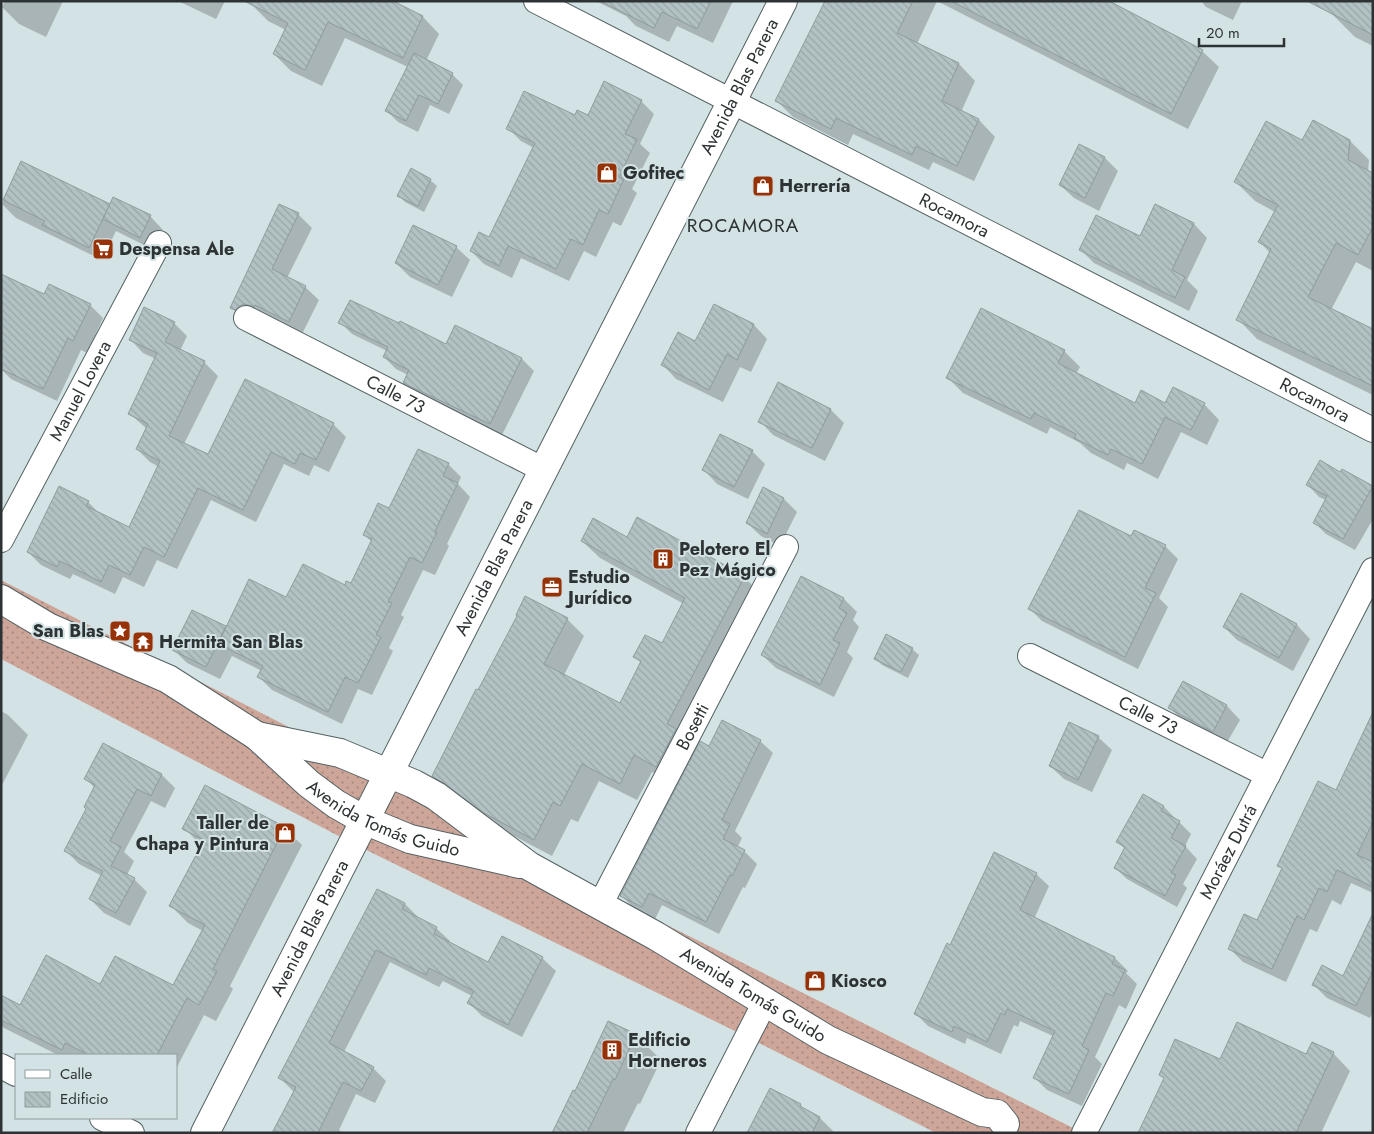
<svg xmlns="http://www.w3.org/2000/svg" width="1374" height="1134" font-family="Jost,sans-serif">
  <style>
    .grass { fill: url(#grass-dots) }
    .shadow { fill: #0003 }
    .building { fill: url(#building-back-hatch); stroke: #8e9c9e }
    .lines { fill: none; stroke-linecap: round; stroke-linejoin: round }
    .minor-casing { stroke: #546163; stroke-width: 26 }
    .secondary-casing { stroke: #546163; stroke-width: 30 }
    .primary-casing { stroke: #546163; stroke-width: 30 }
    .minor { stroke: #fff; stroke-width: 24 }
    .secondary { stroke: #fff; stroke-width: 28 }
    .primary { stroke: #fff; stroke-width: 28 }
    .labels { text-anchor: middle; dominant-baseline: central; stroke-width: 4; stroke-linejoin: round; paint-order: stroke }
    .street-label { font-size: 18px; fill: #2d3334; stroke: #d3e2e4 }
    .poi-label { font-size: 18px; font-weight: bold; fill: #2d3334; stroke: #d3e2e4; text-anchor: start }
    .neighbourhood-label { font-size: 19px; letter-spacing: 1px; fill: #2d3334; stroke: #d3e2e4 }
  </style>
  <defs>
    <pattern id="grass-dots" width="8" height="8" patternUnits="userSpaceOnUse" patternTransform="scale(1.25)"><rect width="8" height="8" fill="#cea699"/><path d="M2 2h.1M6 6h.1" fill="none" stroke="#a8887e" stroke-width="1.8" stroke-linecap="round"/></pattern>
    <pattern id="building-back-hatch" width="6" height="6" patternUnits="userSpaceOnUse" patternTransform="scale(1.25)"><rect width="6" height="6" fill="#b2c1c3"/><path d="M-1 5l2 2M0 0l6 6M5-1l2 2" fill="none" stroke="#99a6a8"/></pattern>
  </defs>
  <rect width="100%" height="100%" fill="#d3e2e4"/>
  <path class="grass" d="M1,580L461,815L605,894L1083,1133H936L747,1037L352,843L1,659Z"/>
  <g class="shadow">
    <path d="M5,1H63L46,37L19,24L2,7Z"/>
    <path d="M178,1H225L216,19Z"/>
    <path d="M596,1H733L713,43L677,26L669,42L636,26L626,16Z"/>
    <path d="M828,1H937L917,44L959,64L975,81L961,112L979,120L995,137L974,181L933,162L929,170L853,134L848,145L793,117L777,101Z"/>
    <path d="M937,1H1106L1202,51L1219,67L1188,129Z"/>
    <path d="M1201,1H1242L1233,20L1206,7Z"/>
    <path d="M1373,1V46L1355,37L1330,12Z"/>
    <path d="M251,4L423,17L439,34L426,61L452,74L463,85L449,114L430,105L418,132L398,122L387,111L408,67L345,38L322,86L291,71L274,54L286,30L268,21Z"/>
    <path d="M641,101L654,114L640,144L650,153L632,189L637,193L621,226L613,222L596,257L584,251L569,281L521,258L512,278L484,264L471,251L490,238L534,148L521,141L508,128L575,116L588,117Z"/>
    <path d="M1350,141L1369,160L1368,172L1373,174V271L1356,262L1331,310L1373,329V395L1257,339L1238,319L1270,253L1260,242L1275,212L1255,201L1236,182L1303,142Z"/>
    <path d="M1105,158L1118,171L1099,211L1074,198L1060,185Z"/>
    <path d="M22,163L109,205L150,216L163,230L154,250L116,231L102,260L16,218L2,204Z"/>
    <path d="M430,180L437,186L424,212L405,202L399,196Z"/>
    <path d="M1156,206L1194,224L1207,238L1187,280L1198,291L1189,311L1094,263L1081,250L1141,238Z"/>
    <path d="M298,214L312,228L287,278L305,287L319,300L302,334L245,321L232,308Z"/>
    <path d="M456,247L470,260L452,297L410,277L396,263Z"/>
    <path d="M44,296L90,305L103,318L87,353L81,350L57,401L11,379L1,369V358Z"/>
    <path d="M714,306L754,325L767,339L751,372L740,367L723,402L676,379L663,365L696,343Z"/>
    <path d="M340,322L447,345L522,359L534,371L502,435L417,395L405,383L408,375L396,369L384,357L387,351L352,334Z"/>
    <path d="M174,323L187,336L180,351L204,362L218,376L184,444L208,456L333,424L346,437L329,472L314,465L309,476L284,464L256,522L211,500L177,569L157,560L144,587L123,577L115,594L73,574L70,579L41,565L28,552L88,502L101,515L129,529L159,467L150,462L137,449L147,429L130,414L156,359L143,353L130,339Z"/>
    <path d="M1064,351L1080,367L1076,374L1135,404H1204L1219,420L1207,445L1181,432L1158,479L1127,463L1124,470L1091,453L1080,443L1050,427L1047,434L963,393L947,377Z"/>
    <path d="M779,384L831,410L844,423L825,461L773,435L760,421Z"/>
    <path d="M752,451L765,464L748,499L717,484L704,470Z"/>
    <path d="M448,464L461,477L458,484L470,497L447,544L449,546L435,575L423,570L401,615L404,617L389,648L393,651L372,695L358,689L342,724L272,690L259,677L262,671L232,656L220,679L187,663L174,650L193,612L227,629L287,599L351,585L372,542L364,535L389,510Z"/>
    <path d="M1341,473L1373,488V519L1355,550L1326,534L1314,522L1326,500L1319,497L1308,485Z"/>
    <path d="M784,499L797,512L780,546L761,536L747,523Z"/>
    <path d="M627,538L744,577L761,594L674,783L652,772L637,800L599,781L578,822L571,819L552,856L503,830L451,793L434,776L479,692L567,619L584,636L564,675L620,704L641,663L635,657L662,645L684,604L600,558L582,541Z"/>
    <path d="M1132,538L1165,546L1178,559L1159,598L1168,607L1138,669L1042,621L1029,608Z"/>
    <path d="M1242,595L1297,625L1310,639L1293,671L1237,640L1224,627Z"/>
    <path d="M844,599L857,612L853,620L859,627L847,652L853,658L834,697L776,668L762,655Z"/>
    <path d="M912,649L919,655L908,678L882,665L876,659Z"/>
    <path d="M1184,682L1227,706L1240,720L1226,744L1183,721L1170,708Z"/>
    <path d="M1,711L8,715L28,735L1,787Z"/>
    <path d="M1098,737L1112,750L1092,792L1064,779L1050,766Z"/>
    <path d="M1373,737V893L1351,883L1341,905L1332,900L1317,932L1310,929L1286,982L1243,962L1230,949L1258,922L1282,869L1279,865L1336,792Z"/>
    <path d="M760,741L773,753L735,831L742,838L737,848L744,851L757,864L745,888L743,887L719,934L662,905L655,919L634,909L622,896L710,748Z"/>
    <path d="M104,745L162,775L175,788L165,808L151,801L124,852L134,861L127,875L134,879L147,892L130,926L104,913L90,899L102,876L79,864L65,850L87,809L95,788L86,779Z"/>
    <path d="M1143,796L1164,807L1191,834L1185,846L1197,859L1183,884L1187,888L1177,907L1127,879L1115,868L1125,849L1118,842Z"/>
    <path d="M184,828H284L302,845L230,986L233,989L216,1021L204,1015L176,1069V1055H58L4,1028L1,1025V996L21,1006L101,985L174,987L203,931L188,923L171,906L202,846Z"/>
    <path d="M1036,874L1049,886L1034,919L1115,958L1128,971L1126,973L1137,984L1126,1009L1119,1005L1095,1057L1102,1064L1082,1106L1047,1090L1034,1077L1053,1036L1020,1021L1018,1027L1014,1025L1001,1054L967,1038L965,1044L928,1026L915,1013L951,947Z"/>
    <path d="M378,890L405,904L418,917L436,928L450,941L449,943L489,963L542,958L556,971L522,1037L482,1016L469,1003L472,996L443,981L439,987L390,962L344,1052L373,1068L386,1081L375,1103L356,1094L339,1130L343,1133H283L294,1092L280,1078Z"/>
    <path d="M1373,942V1012L1370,1018L1327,998L1314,985L1344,977Z"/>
    <path d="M609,1022L636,1035L661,1060L640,1104L638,1103L623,1133H553L576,1093Z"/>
    <path d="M1333,1053L1350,1071L1321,1133H1140L1165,1079L1160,1075L1220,1061Z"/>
    <path d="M800,1105L806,1111L820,1118L835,1133H748Z"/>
  </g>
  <g class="building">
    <path d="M244,1H393L423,16L403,58L328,22L305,70L273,54L288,23Z"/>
    <path d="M600,1H711L697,29L662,12L654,28Z"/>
    <path d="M825,1H913L897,33L959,63L942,101L979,119L957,166L916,146L912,155L836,118L831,129L775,101Z"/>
    <path d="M951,1H1109L1203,50L1171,114Z"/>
    <path d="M1307,1H1373V35Z"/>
    <path d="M414,53L453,73L438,104L419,95L406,121L385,111Z"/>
    <path d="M604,81L642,100L625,134L637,139L619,177L624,179L608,214L599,210L583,245L571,239L556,269L508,246L499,266L470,251L479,232L489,237L535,143L506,129L524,91L575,115L577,110L588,115Z"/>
    <path d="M1313,120L1350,140L1348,160L1373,173V227L1358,255L1336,243L1308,297L1373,329V386L1236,320L1271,249L1258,242L1278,205L1234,182L1266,121L1302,140Z"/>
    <path d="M1079,144L1105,157L1085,198L1059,185Z"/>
    <path d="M21,161L110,204L89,248L42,225L45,221L3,200Z"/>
    <path d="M411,168L431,179L418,206L397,196Z"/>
    <path d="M113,197L151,215L140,238L103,219Z"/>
    <path d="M279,204L299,213L272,269L306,286L289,322L255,305L254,307L245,304L239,306L235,310L230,308Z"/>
    <path d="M1155,204L1194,223L1172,270L1185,277L1175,298L1079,250L1096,215L1140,236Z"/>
    <path d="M413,225L457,246L438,285L395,263Z"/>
    <path d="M1,274L44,294L49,284L91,304L73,341L68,338L43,389L1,369Z"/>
    <path d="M350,300L399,323L400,321L446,344L455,325L522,358L490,424L403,383L409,370L383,357L388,347L338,323Z"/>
    <path d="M714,304L754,324L737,360L727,354L709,390L661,365L678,332L695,341Z"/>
    <path d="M144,307L175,322L165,342L205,361L169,436L208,454L245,379L334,423L316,460L300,453L295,464L271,452L243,510L198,488L164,557L144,547L130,575L109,565L101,582L60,561L57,567L27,552L59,486L89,501L86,506L129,527L160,461L136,449L148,424L128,414L157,353L129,340Z"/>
    <path d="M981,308L1065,350L1058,363L1135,403L1141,390L1165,403L1173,387L1205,403L1191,430L1165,417L1142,464L1111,449L1108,455L1074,438L1076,434L1034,413L1031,419L946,378Z"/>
    <path d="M778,382L831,409L812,448L758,422Z"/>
    <path d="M720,434L753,450L734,487L702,470Z"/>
    <path d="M418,449L449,463L443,476L458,483L435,531L437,532L422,563L410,557L388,602L392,603L376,635L381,637L358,683L345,677L328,712L257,677L263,666L218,644L249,579L286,597L303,564L345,585L346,581L351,583L372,539L363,535L378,503L389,508Z"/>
    <path d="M1320,460L1340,472L1342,469L1373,486L1343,539L1313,523L1327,496L1306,485Z"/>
    <path d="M763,487L784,498L767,534L746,523Z"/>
    <path d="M1079,510L1131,536L1134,530L1166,545L1145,588L1156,593L1125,657L1028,609Z"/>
    <path d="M637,517L745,576L667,724L676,729L656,767L634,755L620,784L582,764L560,806L553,802L534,840L484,813L445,784L432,776L476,689L478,690L517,616L516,615L525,596L568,618L544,664L620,703L641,661L633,657L645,635L662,643L685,598L581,541L593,518L627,537Z"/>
    <path d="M801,576L844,598L839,608L847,613L833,640L840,643L820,685L761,655Z"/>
    <path d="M1241,593L1297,624L1279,658L1223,627Z"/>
    <path d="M192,610L226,626L206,667L172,650Z"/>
    <path d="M886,634L913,648L901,672L874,659Z"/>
    <path d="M1183,681L1227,705L1213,732L1168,708Z"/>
    <path d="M1373,712V822L1357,855L1373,862V887L1337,870L1327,892L1319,888L1304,920L1297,916L1272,969L1228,949L1244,914L1257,920L1282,868L1277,866L1318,781L1336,790Z"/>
    <path d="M722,720L761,740L722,820L730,824L723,839L745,850L732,876L730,875L706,922L649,893L642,907L620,896L700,741L709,746Z"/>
    <path d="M1069,722L1099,736L1078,780L1049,766Z"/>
    <path d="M103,743L162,774L151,796L137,789L110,841L121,847L111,866L135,878L116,913L89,899L103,871L64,851L86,809L84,807L95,785L84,779Z"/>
    <path d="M205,785L285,827L213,969L217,971L199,1005L187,998L157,1055H89L65,1043L62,1050L1,1020V995L20,1005L46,955L100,984L115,956L173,985L205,925L169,906L204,840L182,829Z"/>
    <path d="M1143,794L1164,806L1161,811L1180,821L1171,838L1186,846L1171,873L1176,875L1165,896L1114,868L1125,847L1116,842Z"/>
    <path d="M994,852L1037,873L1020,910L1115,957L1112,964L1125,970L1113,996L1106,993L1082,1046L1089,1050L1069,1094L1033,1078L1055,1031L1007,1009L1005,1015L1001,1013L987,1042L954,1026L952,1032L914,1014L947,943L950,945Z"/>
    <path d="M377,889L405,903L402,909L437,927L434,934L488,962L502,936L543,957L508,1025L467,1003L474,991L429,968L426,975L376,950L329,1043L374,1067L361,1091L343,1082L318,1133H272L296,1087L278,1078Z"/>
    <path d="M1373,913V971L1356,1006L1312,985L1322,965L1343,976Z"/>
    <path d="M608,1021L636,1034L615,1080L613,1079L587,1133H552L573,1090L575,1091Z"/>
    <path d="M1237,1022L1306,1054L1312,1042L1334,1052L1296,1133H1138L1164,1078L1159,1075L1175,1039L1220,1059Z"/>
    <path d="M770,1088L801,1104L800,1106L820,1117L812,1133H747Z"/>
  </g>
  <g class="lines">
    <g class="minor-casing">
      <g id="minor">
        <path id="s1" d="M536,1L1373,430"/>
        <path id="s2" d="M246,318L544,470"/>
        <path id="s3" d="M1,540L159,243"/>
        <path id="s4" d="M1030,656L1268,775"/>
        <path id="s5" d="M600,905L786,547"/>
        <path d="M1,1066L16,1074"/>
        <path d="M102,1118L132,1133"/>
        <path d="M698,1133L765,1002"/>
        <path id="s6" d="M1084,1133L1373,570"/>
      </g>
    </g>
    <g class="secondary-casing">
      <g id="secondary">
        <path id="s7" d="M1,599L48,627L168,679L257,736L309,784L336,804L364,820L410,839L520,864"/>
        <path id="s8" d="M257,736L340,753L414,784L436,796L529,866L656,936L828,1040L982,1112L997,1114L1005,1124"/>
      </g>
    </g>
    <g class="primary-casing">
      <g id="primary">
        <path id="s9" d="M205,1133L783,1"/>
      </g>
    </g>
    <use href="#minor" class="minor"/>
    <use href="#secondary" class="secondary"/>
    <use href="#primary" class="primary"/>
  </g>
  <defs>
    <g id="shop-square" transform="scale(1.125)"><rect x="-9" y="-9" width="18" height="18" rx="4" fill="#973206" stroke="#d3e2e4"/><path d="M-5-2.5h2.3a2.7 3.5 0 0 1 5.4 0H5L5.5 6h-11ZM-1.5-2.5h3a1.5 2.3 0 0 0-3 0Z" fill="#fff"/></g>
    <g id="supermarket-square" transform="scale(1.125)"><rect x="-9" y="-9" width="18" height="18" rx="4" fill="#973206" stroke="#d3e2e4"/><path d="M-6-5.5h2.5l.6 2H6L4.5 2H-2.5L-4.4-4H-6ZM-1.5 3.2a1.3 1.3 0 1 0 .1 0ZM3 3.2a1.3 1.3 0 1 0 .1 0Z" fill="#fff"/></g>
    <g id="building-square" transform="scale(1.125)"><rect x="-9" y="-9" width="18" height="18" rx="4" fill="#973206" stroke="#d3e2e4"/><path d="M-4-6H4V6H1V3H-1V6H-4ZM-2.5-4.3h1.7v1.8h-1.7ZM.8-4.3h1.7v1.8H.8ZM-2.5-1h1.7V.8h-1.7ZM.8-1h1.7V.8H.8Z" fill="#fff"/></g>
    <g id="office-square" transform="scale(1.125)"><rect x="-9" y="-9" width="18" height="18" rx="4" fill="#973206" stroke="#d3e2e4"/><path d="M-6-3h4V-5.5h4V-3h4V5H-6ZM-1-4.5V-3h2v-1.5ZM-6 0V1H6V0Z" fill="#fff"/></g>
    <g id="sight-square" transform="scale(1.125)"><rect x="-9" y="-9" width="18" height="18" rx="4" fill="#973206" stroke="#d3e2e4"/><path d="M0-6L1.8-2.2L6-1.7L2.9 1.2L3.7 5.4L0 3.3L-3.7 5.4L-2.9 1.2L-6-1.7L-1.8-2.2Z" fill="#fff"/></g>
    <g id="temple-square" transform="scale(1.125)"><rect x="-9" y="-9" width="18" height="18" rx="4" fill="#973206" stroke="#d3e2e4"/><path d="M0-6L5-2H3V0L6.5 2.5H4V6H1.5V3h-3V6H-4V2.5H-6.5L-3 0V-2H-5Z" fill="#fff"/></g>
  </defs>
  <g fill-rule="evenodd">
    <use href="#shop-square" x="607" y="173"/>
    <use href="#shop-square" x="763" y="186"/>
    <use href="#supermarket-square" x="103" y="249"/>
    <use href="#building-square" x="663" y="559"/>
    <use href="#office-square" x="552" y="587"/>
    <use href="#sight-square" x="120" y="631"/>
    <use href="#temple-square" x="143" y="642"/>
    <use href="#shop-square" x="285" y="833"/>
    <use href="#shop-square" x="815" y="981"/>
    <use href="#building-square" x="612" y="1050"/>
  </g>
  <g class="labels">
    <g class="street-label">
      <text stroke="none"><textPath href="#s9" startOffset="1175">Avenida Blas Parera</textPath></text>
      <text stroke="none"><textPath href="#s1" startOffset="470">Rocamora</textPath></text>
      <text stroke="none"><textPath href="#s3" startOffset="169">Manuel Lovera</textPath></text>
      <text stroke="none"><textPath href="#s2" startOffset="168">Calle 73</textPath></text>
      <text stroke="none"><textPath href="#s1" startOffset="875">Rocamora</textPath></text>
      <text stroke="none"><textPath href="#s9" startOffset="635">Avenida Blas Parera</textPath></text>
      <text stroke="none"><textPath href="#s4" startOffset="132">Calle 73</textPath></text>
      <text stroke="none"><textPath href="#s5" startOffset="201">Bosetti</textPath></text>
      <text stroke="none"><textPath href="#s7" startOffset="445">Avenida Tomás Guido</textPath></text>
      <text stroke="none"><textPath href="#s6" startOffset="316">Moráez Dutrá</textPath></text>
      <text stroke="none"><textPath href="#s9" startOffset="230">Avenida Blas Parera</textPath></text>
      <text stroke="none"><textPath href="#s8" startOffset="565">Avenida Tomás Guido</textPath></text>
    </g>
    <g class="poi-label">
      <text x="623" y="173">Gofitec</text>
      <text x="779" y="186">Herrería</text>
      <text x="119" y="249">Despensa Ale</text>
      <text x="679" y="549">Pelotero El<tspan x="679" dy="21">Pez Mágico</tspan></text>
      <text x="568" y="577">Estudio<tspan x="568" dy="21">Jurídico</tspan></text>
      <text x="104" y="631" text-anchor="end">San Blas</text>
      <text x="159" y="642">Hermita San Blas</text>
      <text x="269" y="823" text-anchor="end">Taller de<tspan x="269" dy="21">Chapa y Pintura</tspan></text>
      <text x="831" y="981">Kiosco</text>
      <text x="628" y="1040">Edificio<tspan x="628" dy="21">Horneros</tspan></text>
    </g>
    <g class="neighbourhood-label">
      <text x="743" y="225">ROCAMORA</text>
    </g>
  </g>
  <rect width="1374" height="1134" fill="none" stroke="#2d3334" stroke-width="5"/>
  <rect x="15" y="1054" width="162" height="65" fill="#d3e2e4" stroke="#919c9e"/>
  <rect x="25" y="1070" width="25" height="8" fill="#ffffff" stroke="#919c9e"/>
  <text x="60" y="1079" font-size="15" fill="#2d3334">Calle</text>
  <rect x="25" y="1092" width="25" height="15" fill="url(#building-back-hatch)" stroke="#919c9e"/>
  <text x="60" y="1104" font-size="15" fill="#2d3334">Edificio</text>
  <path d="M1199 38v8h85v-8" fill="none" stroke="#2d3334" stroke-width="2.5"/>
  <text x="1206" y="38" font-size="15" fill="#2d3334" stroke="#d3e2e4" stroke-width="4" paint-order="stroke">20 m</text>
</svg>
